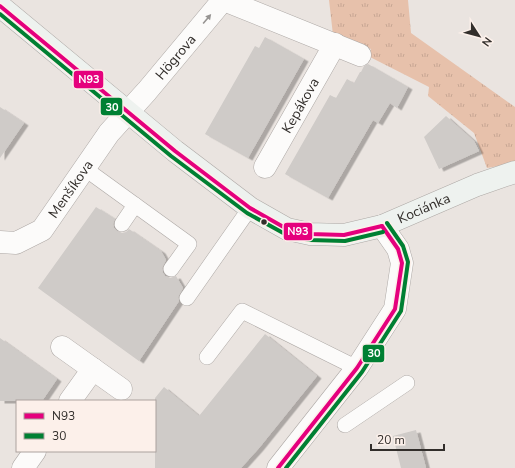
<svg xmlns="http://www.w3.org/2000/svg" width="515" height="468" font-family="'Nunito Sans',sans-serif">
  <style>
    .grass { fill: url(#grass-tufts) }
    .building { fill: #cfcbc8; filter: url(#shadow) }
    .lines { fill: none; stroke-linecap: round; stroke-linejoin: round }
    .lane-casing { stroke: #ada8a5; stroke-width: 16 }
    .street-casing { stroke: #ada8a5; stroke-width: 23 }
    .secondary-casing { stroke: #ada8a5; stroke-width: 23 }
    .lane { stroke: #fcfbfa; stroke-width: 15 }
    .street { stroke: #fcfbfa; stroke-width: 22 }
    .secondary { stroke: #eef2ef; stroke-width: 22 }
    .bus-1-casing { stroke: #fcf0ea; stroke-width: 7 }
    .bus-2-casing { stroke: #fcf0ea; stroke-width: 7 }
    .bus-1 { stroke: #e5007d; stroke-width: 4 }
    .bus-2 { stroke: #008033; stroke-width: 4 }
    .oneway { fill: #979492 }
    .bus-dot { fill: #322e2b; stroke: #fcf0ea; stroke-width: 1.5 }
    .labels { text-anchor: middle; dominant-baseline: central; stroke-width: 3; stroke-linejoin: round; paint-order: stroke }
    .street-label { font-size: 14px; fill: #322e2b; stroke: #fcf0ea }
    .line-badge { stroke: #fcf0ea; stroke-width: 1.5 }
    .badge-label { font-size: 11px; text-anchor: middle; font-weight: bold; fill: #fff }
  </style>
  <defs>
    <pattern id="grass-tufts" width="24" height="20" patternUnits="userSpaceOnUse"><rect width="24" height="20" fill="#e7c1ab"/><path d="M3 7l-1-3M5 7V3M7 7l1-3M15 17l-1-3M17 17v-4M19 17l1-3" fill="none" stroke="#c7a693"/></pattern>
    <filter id="shadow"><feDropShadow dx="4.5" dy="2.5" stdDeviation="0" flood-color="#0004"/></filter>
  </defs>
  <rect width="100%" height="100%" fill="#eae4e0"/>
  <path class="grass" d="M329,0H408L411,33L515,107V163L487,168L474,133L428,96L429,87L368,56L371,49L333,35Z"/>
  <g class="building">
    <path d="M265,37L304,59L248,158L205,134L255,46L259,48Z"/>
    <path d="M368,64L408,87L397,108L390,103L378,123L373,120L328,198L285,174L330,95L336,98L347,79L354,83L360,72H361L364,66Z"/>
    <path d="M0,107L24,123L0,158Z"/>
    <path d="M446,116L474,141L479,151L439,169L424,137Z"/>
    <path d="M96,207L115,219L113,224L114,228L117,231L122,233L126,232L129,229L161,251L166,260L162,268L163,273L165,276L170,278L176,276L183,288L178,297L179,301L139,361L38,288Z"/>
    <path d="M265,334L317,376L259,448L241,468H155V398L164,387L199,416Z"/>
    <path d="M0,338L57,379L42,401H0Z"/>
    <path d="M416,430L426,468H401L393,436Z"/>
  </g>
  <g class="lines">
    <g class="lane-casing">
      <g id="lane">
        <path d="M84,168L189,244L171,269"/>
        <path d="M122,224L135,205"/>
        <path d="M187,298L250,208"/>
        <path d="M207,357L242,311L357,368"/>
        <path d="M345,425L407,383"/>
      </g>
    </g>
    <g class="street-casing">
      <g id="street">
        <path d="M224,0L360,55"/>
        <path id="s1" d="M265,167L335,44"/>
        <path id="s2" d="M0,242L16,243L42,230L109,133L147,91L223,0"/>
        <path d="M62,347L121,389"/>
        <path d="M70,401L93,369"/>
        <path d="M23,468L35,451"/>
        <path d="M278,468L357,368L395,309L402,263L398,249L382,226"/>
      </g>
    </g>
    <g class="secondary-casing">
      <g id="secondary">
        <path id="s3" d="M0,6L175,151L250,208L287,229L310,234L344,235L382,226L477,185L515,172"/>
      </g>
    </g>
    <use href="#lane" class="lane"/>
    <use href="#street" class="street"/>
    <use href="#secondary" class="secondary"/>
    <g class="bus-1-casing">
      <g id="bus-1">
        <path d="M0,6L175,151L250,208L287,229L310,234L344,235L382,226"/>
        <path d="M278,468L357,368L395,309L402,263L398,249L382,226"/>
      </g>
    </g>
    <g class="bus-2-casing">
      <g id="bus-2">
        <path d="M0,14L171,156L247,213L285,234L309,240L345,241L383,232"/>
        <path d="M286,468L362,372L401,311L408,262L403,246L387,223"/>
      </g>
    </g>
    <use href="#bus-1" class="bus-1"/>
    <use href="#bus-2" class="bus-2"/>
  </g>
  <defs><path id="oneway-solid" d="M-6-.8H1V-3.2L6.5 0L1 3.2V.8H-6Z"/></defs>
  <use class="oneway" href="#oneway-solid" transform="translate(207 19) rotate(-50)"/>
  <circle class="bus-dot" cx="264" cy="222" r="3.5"/>
  <g class="labels">
    <g class="street-label">
      <text stroke="none"><textPath href="#s2" startOffset="264">Högrova</textPath></text>
      <text stroke="none"><textPath href="#s1" startOffset="71">Kepákova</textPath></text>
      <text stroke="none"><textPath href="#s2" startOffset="95">Menšíkova</textPath></text>
      <text stroke="none"><textPath href="#s3" startOffset="506">Kociánka</textPath></text>
    </g>
  </g>
  <g class="line-badge">
    <rect x="73" y="70" width="31" height="19" rx="4" fill="#e5007d"/>
    <rect x="100" y="97" width="23" height="19" rx="4" fill="#008033"/>
    <rect x="283" y="222" width="30" height="19" rx="4" fill="#e5007d"/>
    <rect x="362" y="344" width="23" height="19" rx="4" fill="#008033"/>
  </g>
  <g class="badge-label">
    <text x="89" y="83">N93</text>
    <text x="112" y="111">30</text>
    <text x="298" y="235">N93</text>
    <text x="374" y="357">30</text>
  </g>
  <rect x="16" y="400" width="140" height="52" fill="#fcf0ea" stroke="#aba29e"/>
  <rect x="24" y="413" width="20" height="6" fill="#e5007d" stroke="#aba29e"/>
  <text x="52" y="420" font-size="12" fill="#322e2b">N93</text>
  <rect x="24" y="433" width="20" height="6" fill="#008033" stroke="#aba29e"/>
  <text x="52" y="440" font-size="12" fill="#322e2b">30</text>
  <g transform="translate(479 36) rotate(126)" stroke="#fcf0ea" stroke-width="3" paint-order="stroke">
  <path d="M0-3L7 15L0 10L-7 15Z" fill="#322e2b"/>
  <text y="-6" font-size="11" font-weight="bold" text-anchor="middle" fill="#322e2b">N</text>
  </g>
  <path d="M371 444v6h73v-6" fill="none" stroke="#322e2b" stroke-width="2"/>
  <text x="377" y="444" font-size="12" fill="#322e2b" stroke="#fcf0ea" stroke-width="3" paint-order="stroke">20 m</text>
</svg>
